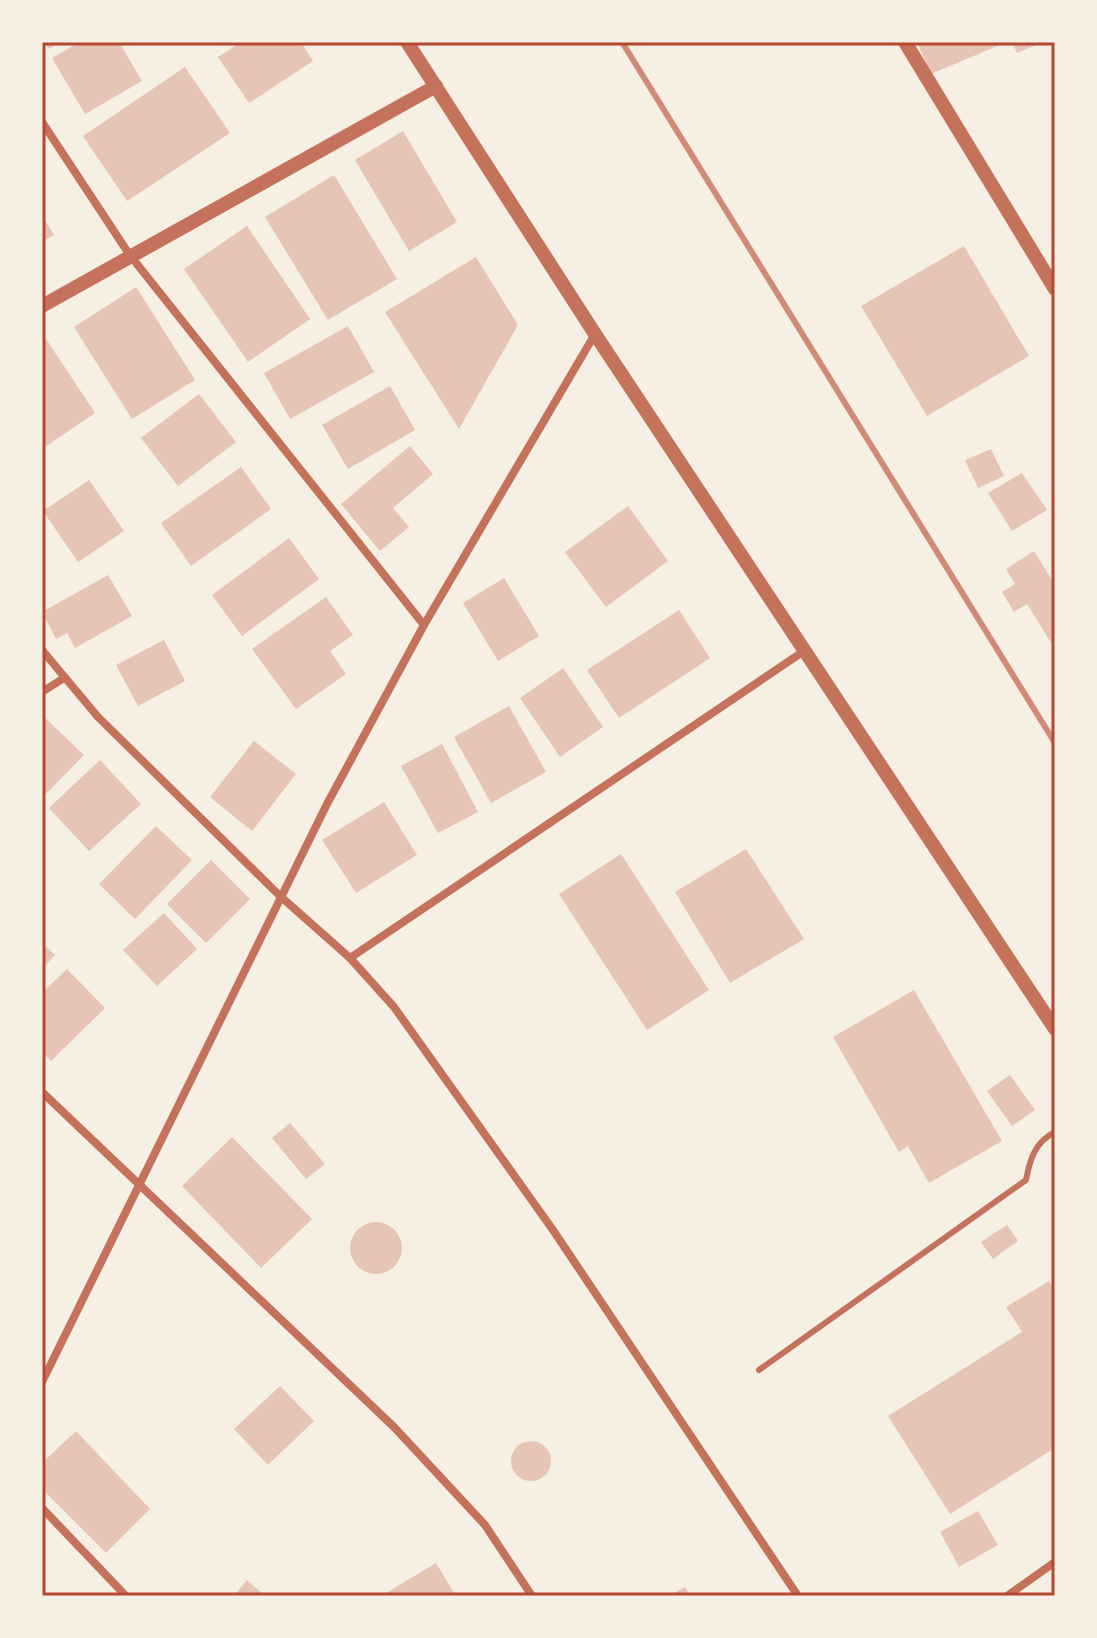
<svg xmlns="http://www.w3.org/2000/svg" width="1097" height="1638" font-family="'Noto Sans',sans-serif">
  <style>
    .building { fill: #e6c5b7 }
    .lines { fill: none; stroke-linecap: round; stroke-linejoin: round }
    .service { stroke: #c5725c; stroke-width: 6 }
    .minor { stroke: #c5725c; stroke-width: 8 }
    .tertiary { stroke: #c5725c; stroke-width: 14 }
    .rail { stroke: #cf8b77; stroke-width: 6 }
    .neatline { fill: none; stroke: #b5482f; stroke-width: 3 }
  </style>
  <rect width="100%" height="100%" fill="#f6efe4"/>
  <g class="building">
    <path d="M44,42H61L49,49Z"/>
    <path d="M80,42H119L142,81L85,114L52,58Z"/>
    <path d="M241,42H301L313,61L249,103L218,57Z"/>
    <path d="M917,42H1007L931,74Z"/>
    <path d="M1012,42H1044L1017,53Z"/>
    <path d="M185,67L230,133L127,201L83,136Z"/>
    <path d="M403,131L457,222L409,251L355,160Z"/>
    <path d="M334,175L397,279L328,320L265,217Z"/>
    <path d="M42,215L54,235L42,242Z"/>
    <path d="M247,226L310,319L248,362L184,269Z"/>
    <path d="M964,246L1029,356L927,416L861,306Z"/>
    <path d="M476,257L518,325L459,429L385,312Z"/>
    <path d="M136,287L195,380L132,419L74,327Z"/>
    <path d="M348,326L374,372L290,419L264,373Z"/>
    <path d="M46,339L95,413L42,449V342Z"/>
    <path d="M390,386L415,430L348,469L322,425Z"/>
    <path d="M199,394L236,442L178,486L141,438Z"/>
    <path d="M410,446L433,474L393,508L409,527L380,551L341,504Z"/>
    <path d="M991,449L1004,476L978,488L965,460Z"/>
    <path d="M241,467L271,509L191,566L161,523Z"/>
    <path d="M1022,473L1047,510L1012,531L988,493Z"/>
    <path d="M89,480L124,531L78,562L43,511Z"/>
    <path d="M628,506L668,561L606,607L565,552Z"/>
    <path d="M289,538L319,579L242,636L212,595Z"/>
    <path d="M1034,551L1055,585V649L1027,604L1014,612L1002,592L1015,584L1006,569Z"/>
    <path d="M108,575L132,616L75,648L67,633L56,639L42,612Z"/>
    <path d="M504,578L539,636L498,661L463,603Z"/>
    <path d="M326,597L353,635L330,651L346,674L296,709L252,649Z"/>
    <path d="M679,610L710,658L619,718L587,670Z"/>
    <path d="M164,640L185,681L138,706L116,665Z"/>
    <path d="M563,668L603,727L560,757L520,698Z"/>
    <path d="M509,706L546,772L491,803L454,737Z"/>
    <path d="M42,715L84,755L42,798Z"/>
    <path d="M254,741L296,774L252,831L210,797Z"/>
    <path d="M442,744L478,812L438,833L401,766Z"/>
    <path d="M100,760L141,804L89,851L49,808Z"/>
    <path d="M384,802L417,855L356,893L322,840Z"/>
    <path d="M156,826L192,860L135,919L99,884Z"/>
    <path d="M746,849L804,939L730,983L675,892Z"/>
    <path d="M621,854L709,990L647,1030L559,894Z"/>
    <path d="M211,860L250,899L206,943L167,904Z"/>
    <path d="M164,913L197,949L157,986L123,950Z"/>
    <path d="M42,943L55,955L42,969Z"/>
    <path d="M67,969L105,1008L51,1061L42,1052V993Z"/>
    <path d="M914,990L1002,1141L929,1183L908,1146L899,1152L833,1037Z"/>
    <path d="M1010,1075L1035,1110L1012,1126L987,1091Z"/>
    <path d="M290,1123L325,1164L306,1179L272,1138Z"/>
    <path d="M232,1137L312,1219L261,1268L182,1186Z"/>
    <circle cx="376" cy="1248" r="26"/>
    <path d="M1007,1225L1018,1241L993,1259L981,1242Z"/>
    <path d="M1049,1281L1055,1290V1448L950,1514L888,1416L1022,1332L1006,1307Z"/>
    <path d="M280,1386L314,1421L268,1465L234,1429Z"/>
    <path d="M76,1431L150,1509L106,1553L42,1489V1463Z"/>
    <circle cx="531" cy="1461" r="20"/>
    <path d="M978,1511L998,1545L959,1567L940,1532Z"/>
    <path d="M436,1563L456,1596H381Z"/>
    <path d="M247,1580L265,1596H234Z"/>
    <path d="M685,1587L690,1596H669Z"/>
  </g>
  <g class="lines">
    <path class="service" d="M759,1370L1026,1180C1030,1159 1035,1142 1055,1132"/>
    <g class="minor">
      <path d="M42,122L129,254L424,625"/>
      <path d="M42,650L98,717L280,896L350,958L394,1007L553,1230L798,1596"/>
      <path d="M42,692L64,678"/>
      <path d="M350,958L804,651"/>
      <path d="M42,1092L394,1427L485,1525L532,1596"/>
      <path d="M42,1382L327,804L424,625L595,334"/>
      <path d="M42,1508L126,1596"/>
      <path d="M1007,1596L1055,1562"/>
    </g>
    <g class="tertiary">
      <path d="M407,42L595,334L1055,1029"/>
      <path d="M905,42L1055,289"/>
      <path d="M42,306L436,86"/>
    </g>
    <path class="rail" d="M622,42L1055,743"/>
  </g>
  <rect width="1097" height="1638" fill="none" stroke="#f6efe4" stroke-width="88"/>
  <rect x="44" y="44" width="1009" height="1550" class="neatline"/>
</svg>
